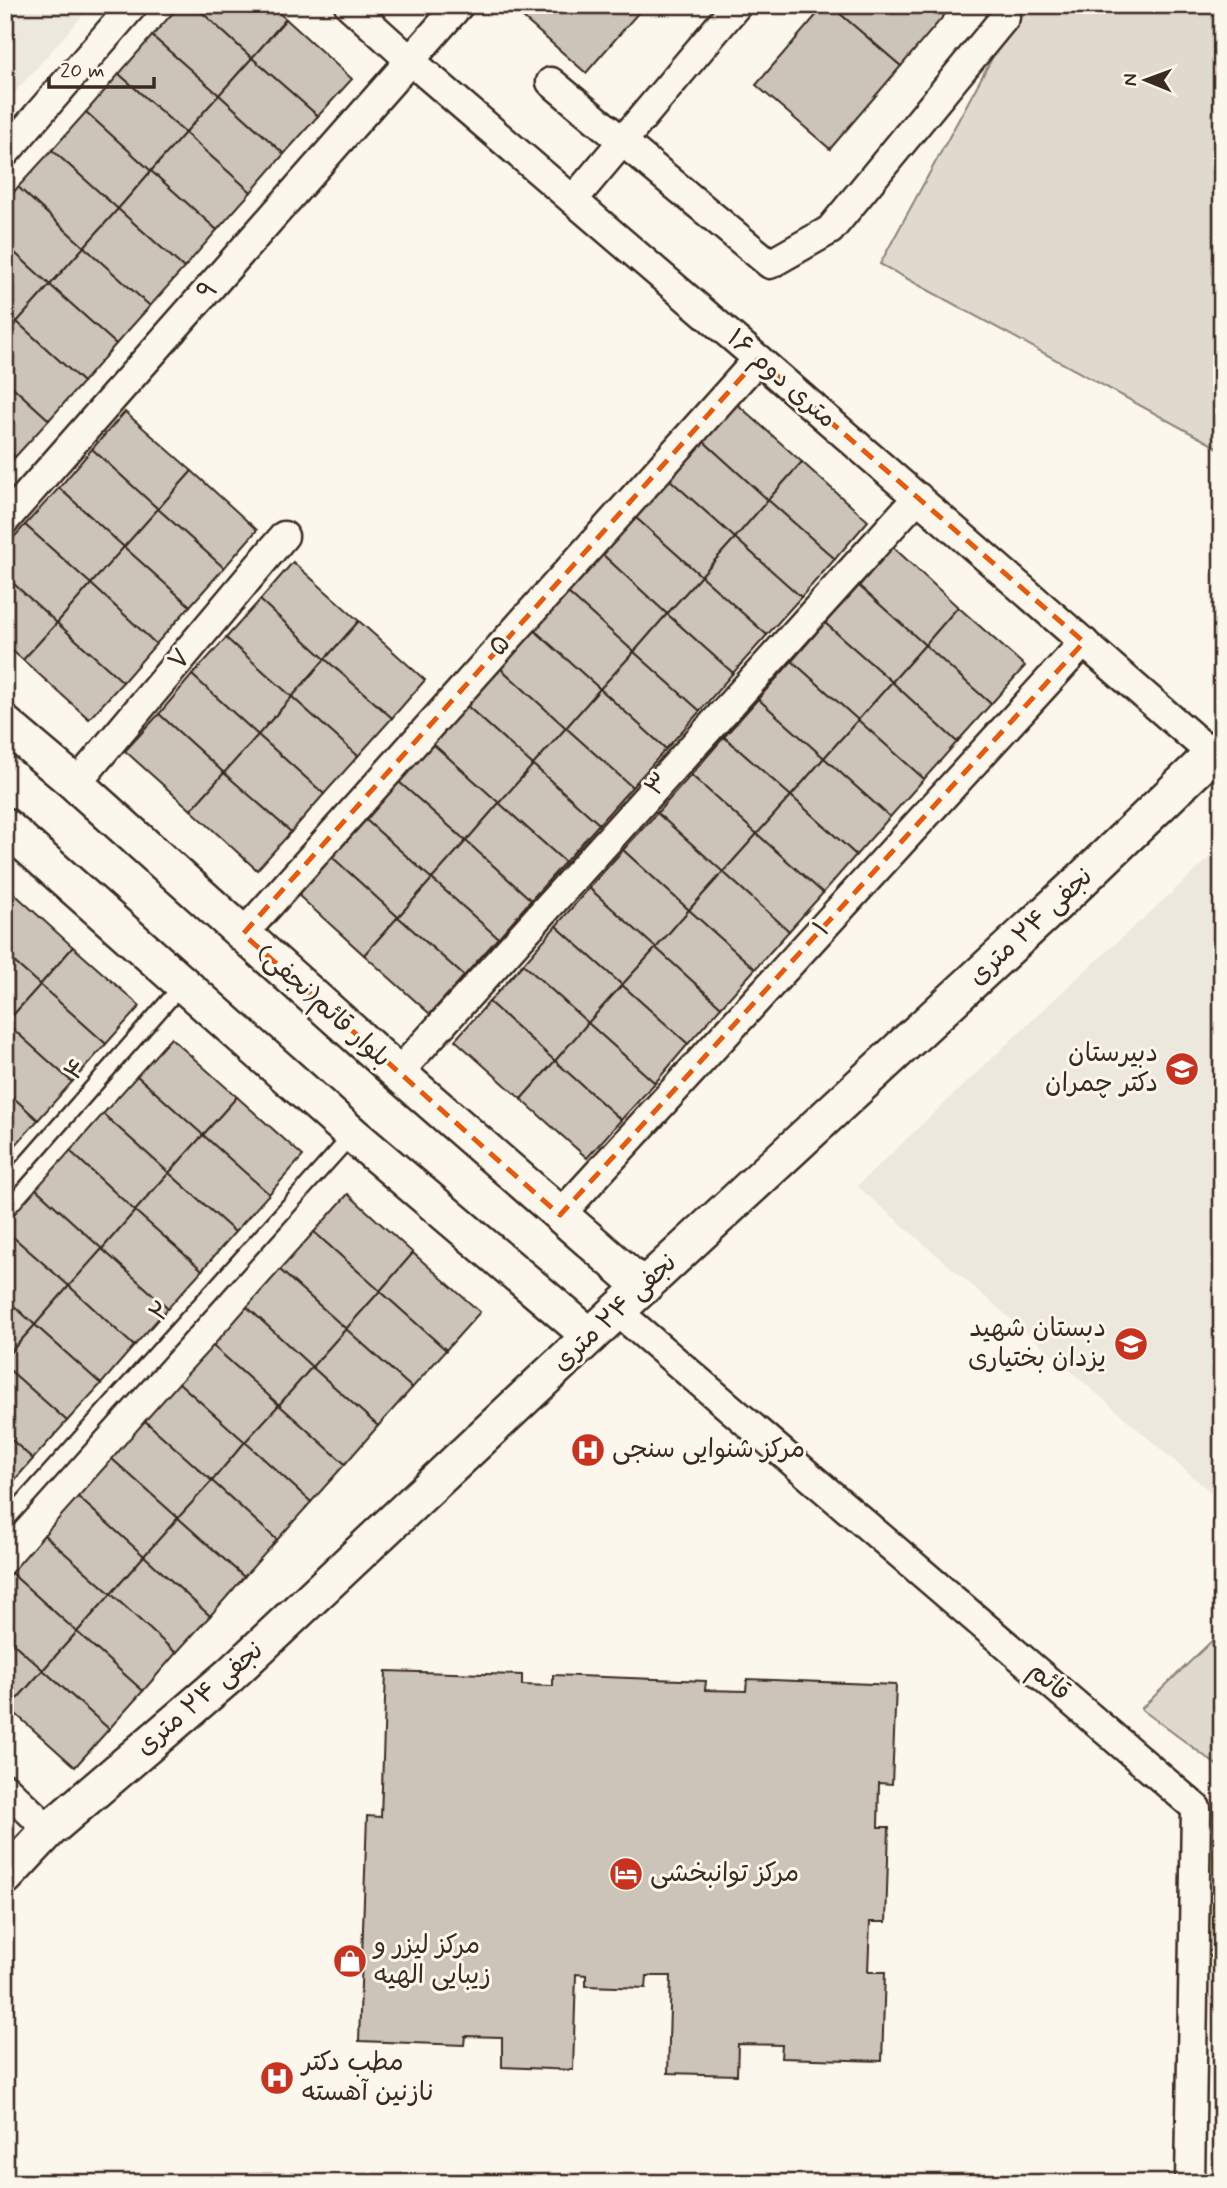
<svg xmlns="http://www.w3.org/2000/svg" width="1227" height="2188" font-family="Mynerve,'Playpen Sans Arabic',sans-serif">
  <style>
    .built { fill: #ede8dd }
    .green { fill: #dfd9ce; stroke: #8d8276; stroke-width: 2 }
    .building { fill: #ccc4b9; stroke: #3b2a1e; stroke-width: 2 }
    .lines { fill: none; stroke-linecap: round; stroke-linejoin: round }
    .service-casing { stroke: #3b2a1e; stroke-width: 19 }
    .minor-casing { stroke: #3b2a1e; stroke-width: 33 }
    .tertiary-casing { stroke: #3b2a1e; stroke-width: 40 }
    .service { stroke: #fbf7ec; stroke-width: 14 }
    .minor { stroke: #fbf7ec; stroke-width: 28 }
    .tertiary { stroke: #fbf7ec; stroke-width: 35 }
    .marked { fill: none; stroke: #e8590c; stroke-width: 5; stroke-dasharray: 14 9; stroke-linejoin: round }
    .labels { text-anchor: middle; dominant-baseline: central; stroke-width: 6; stroke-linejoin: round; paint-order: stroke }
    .street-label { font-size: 26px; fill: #3b2a1e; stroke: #fbf7ec }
    .poi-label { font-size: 26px; fill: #3b2a1e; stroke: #fbf7ec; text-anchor: start }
  </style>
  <rect width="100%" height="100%" fill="#fbf7ec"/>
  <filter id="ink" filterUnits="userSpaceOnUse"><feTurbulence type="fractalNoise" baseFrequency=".0143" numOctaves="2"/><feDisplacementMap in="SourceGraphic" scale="14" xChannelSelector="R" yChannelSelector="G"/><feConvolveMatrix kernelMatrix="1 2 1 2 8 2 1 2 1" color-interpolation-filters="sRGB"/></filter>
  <g filter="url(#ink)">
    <g class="built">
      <path d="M5,5H92L9,99L5,96Z"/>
      <path d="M1222,847V1502L857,1186L1062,992Z"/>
    </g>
    <g class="green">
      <path d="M1021,5H1222V450L880,264Z"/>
      <path d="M1222,1631V1769L1141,1709Z"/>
      <path d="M1222,1858V2183H1214Z"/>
    </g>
    <g class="building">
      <path d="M180,5H194L252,58L219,95L152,36Z"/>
      <path d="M194,5H270L286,19L252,58Z"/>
      <path d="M516,5H645L586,73L513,9Z"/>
      <path d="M825,5H830L901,66L830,149L756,85Z"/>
      <path d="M830,5H953L901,66Z"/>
      <path d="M286,19L352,79L318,116L252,58Z"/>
      <path d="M152,36L219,95L185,133L119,74Z"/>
      <path d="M252,58L318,116L284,154L219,95Z"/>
      <path d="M119,74L185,133L151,171L86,112Z"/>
      <path d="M219,95L284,154L251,192L185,133Z"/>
      <path d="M86,112L151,171L118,209L52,150Z"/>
      <path d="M185,133L251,192L217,230L151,171Z"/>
      <path d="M52,150L118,209L84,247L18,187Z"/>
      <path d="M151,171L217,230L184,268L118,209Z"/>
      <path d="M18,187L84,247L50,285L5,244V202Z"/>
      <path d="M118,209L184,268L150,306L84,247Z"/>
      <path d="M5,244L50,285L17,322L5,312Z"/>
      <path d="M84,247L150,306L116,344L50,285Z"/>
      <path d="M50,285L116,344L83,382L17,322Z"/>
      <path d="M5,312L17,322L5,335Z"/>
      <path d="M17,322L83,382L49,420L5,380V335Z"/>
      <path d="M5,380L49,420L15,457L5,448Z"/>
      <path d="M736,403L802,462L768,500L703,441Z"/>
      <path d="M125,412L192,471L158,509L92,449Z"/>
      <path d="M703,441L768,500L735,538L669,479Z"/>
      <path d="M5,448L15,457L5,469Z"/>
      <path d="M92,449L158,509L124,547L59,488Z"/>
      <path d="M802,462L868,521L835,559L768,500Z"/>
      <path d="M192,471L257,530L224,568L158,509Z"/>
      <path d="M669,479L735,538L701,576L635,517Z"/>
      <path d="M59,488L124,547L91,584L25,525Z"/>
      <path d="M768,500L835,559L801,597L735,538Z"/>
      <path d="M158,509L224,568L190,606L124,547Z"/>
      <path d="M635,517L701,576L667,614L602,554Z"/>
      <path d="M25,525L91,584L57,623L5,576V547Z"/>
      <path d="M735,538L801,597L767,635L701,576Z"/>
      <path d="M124,547L190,606L156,644L91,584Z"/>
      <path d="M893,547L958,607L925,645L859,586Z"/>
      <path d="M602,554L667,614L634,652L568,593Z"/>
      <path d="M293,562L359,621L325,659L260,600Z"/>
      <path d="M5,576L57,623L23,660L5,644Z"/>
      <path d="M701,576L767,635L733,673L667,614Z"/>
      <path d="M91,584L156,644L123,682L57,623Z"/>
      <path d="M859,586L925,645L892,682L825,623Z"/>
      <path d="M568,593L634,652L600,689L534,630Z"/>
      <path d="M260,600L325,659L292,697L226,638Z"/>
      <path d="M958,607L1025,666L991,704L925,645Z"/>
      <path d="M667,614L733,673L700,711L634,652Z"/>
      <path d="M359,621L425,680L392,718L325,659Z"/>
      <path d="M57,623L123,682L89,719L23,660Z"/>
      <path d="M825,623L892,682L858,720L792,661Z"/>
      <path d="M534,630L600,689L566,728L500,668Z"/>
      <path d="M226,638L292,697L258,735L192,675Z"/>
      <path d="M925,645L991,704L957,742L892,682Z"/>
      <path d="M634,652L700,711L666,749L600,689Z"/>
      <path d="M325,659L392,718L358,756L292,697Z"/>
      <path d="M792,661L858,720L824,758L758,699Z"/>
      <path d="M500,668L566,728L533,765L467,706Z"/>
      <path d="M192,675L258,735L224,773L159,714Z"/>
      <path d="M892,682L957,742L924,779L858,720Z"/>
      <path d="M600,689L666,749L632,787L566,728Z"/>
      <path d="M292,697L358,756L324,794L258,735Z"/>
      <path d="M758,699L824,758L791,796L724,737Z"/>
      <path d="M467,706L533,765L499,803L433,744Z"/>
      <path d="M159,714L224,773L191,810L125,751Z"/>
      <path d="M858,720L924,779L890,817L824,758Z"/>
      <path d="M566,728L632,787L599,824L533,765Z"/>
      <path d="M258,735L324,794L291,832L224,773Z"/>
      <path d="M724,737L791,796L757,834L691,775Z"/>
      <path d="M433,744L499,803L466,841L399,782Z"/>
      <path d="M824,758L890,817L856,855L791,796Z"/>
      <path d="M533,765L599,824L565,862L499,803Z"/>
      <path d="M224,773L291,832L257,870L191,810Z"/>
      <path d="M691,775L757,834L723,872L657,813Z"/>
      <path d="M399,782L466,841L432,879L366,820Z"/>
      <path d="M791,796L856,855L823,893L757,834Z"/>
      <path d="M499,803L565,862L531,900L466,841Z"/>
      <path d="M657,813L723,872L689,910L623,850Z"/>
      <path d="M366,820L432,879L398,917L332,857Z"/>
      <path d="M757,834L823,893L789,931L723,872Z"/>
      <path d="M466,841L531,900L498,938L432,879Z"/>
      <path d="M623,850L689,910L656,948L589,888Z"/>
      <path d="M332,857L398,917L364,955L298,895Z"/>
      <path d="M723,872L789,931L755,969L689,910Z"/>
      <path d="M432,879L498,938L464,976L398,917Z"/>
      <path d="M8,888L73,947L40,985L5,954V890Z"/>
      <path d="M589,888L656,948L622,985L556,926Z"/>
      <path d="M689,910L755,969L721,1007L656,948Z"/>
      <path d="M398,917L464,976L430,1014L364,955Z"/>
      <path d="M556,926L622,985L588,1023L523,964Z"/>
      <path d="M73,947L140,1006L106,1044L40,985Z"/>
      <path d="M656,948L721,1007L688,1044L622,985Z"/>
      <path d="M5,954L40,985L6,1023L5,1022Z"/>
      <path d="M523,964L588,1023L555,1061L489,1002Z"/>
      <path d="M40,985L106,1044L72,1082L6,1023Z"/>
      <path d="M622,985L688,1044L655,1083L588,1023Z"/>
      <path d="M489,1002L555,1061L521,1099L455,1040Z"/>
      <path d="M6,1023L72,1082L38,1120L5,1090Z"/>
      <path d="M588,1023L655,1083L621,1120L555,1061Z"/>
      <path d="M171,1038L237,1097L203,1135L137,1076Z"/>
      <path d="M555,1061L621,1120L587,1158L521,1099Z"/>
      <path d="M137,1076L203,1135L169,1173L103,1114Z"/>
      <path d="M5,1090L38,1120L5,1157Z"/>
      <path d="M237,1097L303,1156L269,1194L203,1135Z"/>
      <path d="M103,1114L169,1173L135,1211L70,1151Z"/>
      <path d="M203,1135L269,1194L235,1232L169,1173Z"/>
      <path d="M70,1151L135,1211L102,1249L36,1189Z"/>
      <path d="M169,1173L235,1232L202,1270L135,1211Z"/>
      <path d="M36,1189L102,1249L69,1286L5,1230V1224Z"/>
      <path d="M348,1194L413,1253L380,1291L314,1232Z"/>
      <path d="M135,1211L202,1270L168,1308L102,1249Z"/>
      <path d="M5,1230L69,1286L35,1325L5,1298Z"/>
      <path d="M314,1232L380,1291L346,1329L280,1270Z"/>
      <path d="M102,1249L168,1308L134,1346L69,1286Z"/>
      <path d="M413,1253L480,1312L446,1350L380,1291Z"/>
      <path d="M280,1270L346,1329L312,1367L247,1307Z"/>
      <path d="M69,1286L134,1346L101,1384L35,1325Z"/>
      <path d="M380,1291L446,1350L412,1388L346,1329Z"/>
      <path d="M5,1298L35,1325L5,1358Z"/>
      <path d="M247,1307L312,1367L279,1405L213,1346Z"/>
      <path d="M35,1325L101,1384L67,1421L5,1366V1358Z"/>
      <path d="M346,1329L412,1388L378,1426L312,1367Z"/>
      <path d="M213,1346L279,1405L245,1442L179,1383Z"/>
      <path d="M5,1366L67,1421L33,1459L5,1434Z"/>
      <path d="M312,1367L378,1426L345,1464L279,1405Z"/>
      <path d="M179,1383L245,1442L212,1481L145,1421Z"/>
      <path d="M279,1405L345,1464L311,1502L245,1442Z"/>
      <path d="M145,1421L212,1481L178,1518L112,1459Z"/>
      <path d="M5,1434L33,1459L5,1491Z"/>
      <path d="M245,1442L311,1502L277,1540L212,1481Z"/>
      <path d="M112,1459L178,1518L144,1556L78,1497Z"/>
      <path d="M212,1481L277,1540L244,1577L178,1518Z"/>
      <path d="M78,1497L144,1556L111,1594L44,1535Z"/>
      <path d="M178,1518L244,1577L210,1616L144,1556Z"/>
      <path d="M44,1535L111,1594L77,1632L11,1573Z"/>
      <path d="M144,1556L210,1616L176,1653L111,1594Z"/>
      <path d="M11,1573L77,1632L43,1670L5,1636V1579Z"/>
      <path d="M111,1594L176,1653L143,1691L77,1632Z"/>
      <path d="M77,1632L143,1691L109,1729L43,1670Z"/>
      <path d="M5,1636L43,1670L9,1708L5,1704Z"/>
      <path d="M43,1670L109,1729L75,1767L9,1708Z"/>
      <path d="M386,1671L522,1675V1685L553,1686V1675L706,1681L705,1690L746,1691L747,1679L896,1685L892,1784L879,1783L878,1827H889L886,1922H870L868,1972H885L882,2061L781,2058L782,2045L738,2044L737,2075L668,2073L671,1976H647L646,1988L586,1986V1975L576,1974L573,2070L502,2067V2037L465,2036L464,2045L359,2041L367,1816L381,1817Z"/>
    </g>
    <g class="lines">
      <g class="service-casing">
        <g id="service">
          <path d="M5,1187L183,984"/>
          <path d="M5,1522L352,1135"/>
        </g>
      </g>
      <g class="minor-casing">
        <g id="minor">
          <path d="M349,5L411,61L758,359L1212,754"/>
          <path d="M551,82L770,264L830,230L1005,17"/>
          <path d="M5,153L133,5"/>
          <path d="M573,200L737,5"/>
          <path d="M5,520L459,5"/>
          <path d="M76,784L284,536"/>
          <path d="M243,934L758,359"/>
          <path d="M398,1073L918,497"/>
          <path d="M560,1215L1084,642"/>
          <path d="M617,1311L1196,1808L1190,2183"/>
          <path d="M5,1788L49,1830"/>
        </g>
      </g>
      <g class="tertiary-casing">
        <g id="tertiary">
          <path d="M5,724L76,784L398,1073L643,1287"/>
          <path d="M5,826L353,1135L590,1336"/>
          <path d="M5,1877L49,1830L230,1675L590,1336L1072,889L1222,745"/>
        </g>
      </g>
      <use href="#service" class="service"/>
      <use href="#minor" class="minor"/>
      <use href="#tertiary" class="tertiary"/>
    </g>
  </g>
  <path class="marked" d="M758,359L1084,642L560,1215L243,934Z"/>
  <defs>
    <g id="school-disc" transform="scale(1.75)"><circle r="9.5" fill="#c8321e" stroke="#fbf7ec"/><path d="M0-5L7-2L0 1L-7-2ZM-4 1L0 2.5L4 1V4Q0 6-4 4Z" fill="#fff"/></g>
    <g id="hospital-disc" transform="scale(1.75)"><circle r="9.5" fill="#c8321e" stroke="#fbf7ec"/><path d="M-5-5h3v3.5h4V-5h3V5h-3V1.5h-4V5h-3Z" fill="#fff"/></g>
    <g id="hotel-disc" transform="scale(1.75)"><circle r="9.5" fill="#c8321e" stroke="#fbf7ec"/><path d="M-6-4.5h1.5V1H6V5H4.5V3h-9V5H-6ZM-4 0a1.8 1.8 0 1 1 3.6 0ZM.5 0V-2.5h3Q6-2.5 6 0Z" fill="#fff"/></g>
    <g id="shop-disc" transform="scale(1.75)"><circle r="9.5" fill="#c8321e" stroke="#fbf7ec"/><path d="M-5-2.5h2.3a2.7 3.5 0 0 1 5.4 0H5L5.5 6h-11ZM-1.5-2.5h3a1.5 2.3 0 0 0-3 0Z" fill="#fff"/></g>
  </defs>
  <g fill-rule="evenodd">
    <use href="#school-disc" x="1182" y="1069"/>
    <use href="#school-disc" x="1131" y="1344"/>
    <use href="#hospital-disc" x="588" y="1450"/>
    <use href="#hotel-disc" x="626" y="1874"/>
    <use href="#shop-disc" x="350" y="1961"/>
    <use href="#hospital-disc" x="277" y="2078"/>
  </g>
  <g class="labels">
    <g class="street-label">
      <text transform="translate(208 291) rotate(-49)">۹</text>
      <text transform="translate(781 379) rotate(41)">۱۶ متری دوم</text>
      <text transform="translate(500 646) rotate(-48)">۵</text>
      <text transform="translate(180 660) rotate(-50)">۷</text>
      <text transform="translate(658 785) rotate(-48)">۳</text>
      <text transform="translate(1031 927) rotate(-43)">نجفی ۲۴ متری</text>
      <text transform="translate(822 929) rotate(-48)">۱</text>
      <text transform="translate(323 1006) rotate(42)">بلوار قائم(نجفی)</text>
      <text transform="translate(76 1070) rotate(-49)">۴</text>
      <text transform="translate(161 1312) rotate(-48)">۲</text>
      <text transform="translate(615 1313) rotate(-43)">نجفی ۲۴ متری</text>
      <text transform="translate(1049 1682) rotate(41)">قائم</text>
      <text transform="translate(200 1699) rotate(-41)">نجفی ۲۴ متری</text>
    </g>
    <g class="poi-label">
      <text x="1158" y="1054" text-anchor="end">دبیرستان<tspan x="1158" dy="30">دکتر چمران</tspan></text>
      <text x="1106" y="1329" text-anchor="end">دبستان شهید<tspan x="1106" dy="30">یزدان بختیاری</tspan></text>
      <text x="612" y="1450">مرکز شنوایی سنجی</text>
      <text x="650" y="1874">مرکز توانبخشی</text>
      <text x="374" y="1946">مرکز لیزر و<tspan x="374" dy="30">زیبایی الهیه</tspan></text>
      <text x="302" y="2063">مطب دکتر<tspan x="302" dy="30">نازنین آهسته</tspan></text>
    </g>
  </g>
  <rect width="1227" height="2188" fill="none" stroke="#fbf7ec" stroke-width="28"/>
  <rect x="14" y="14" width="1199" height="2160" fill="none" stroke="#3b2a1e" stroke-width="2.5" filter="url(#ink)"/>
  <g transform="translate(1146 80) rotate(271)" stroke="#fbf7ec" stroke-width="5" paint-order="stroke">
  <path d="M0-5L12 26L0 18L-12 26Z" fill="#3b2a1e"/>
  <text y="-10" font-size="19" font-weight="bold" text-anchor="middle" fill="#3b2a1e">N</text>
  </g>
  <path d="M49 77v10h105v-10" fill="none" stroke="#3b2a1e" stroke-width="3.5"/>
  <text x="60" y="77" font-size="21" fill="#3b2a1e" stroke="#fbf7ec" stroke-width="5" paint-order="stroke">20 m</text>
</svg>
